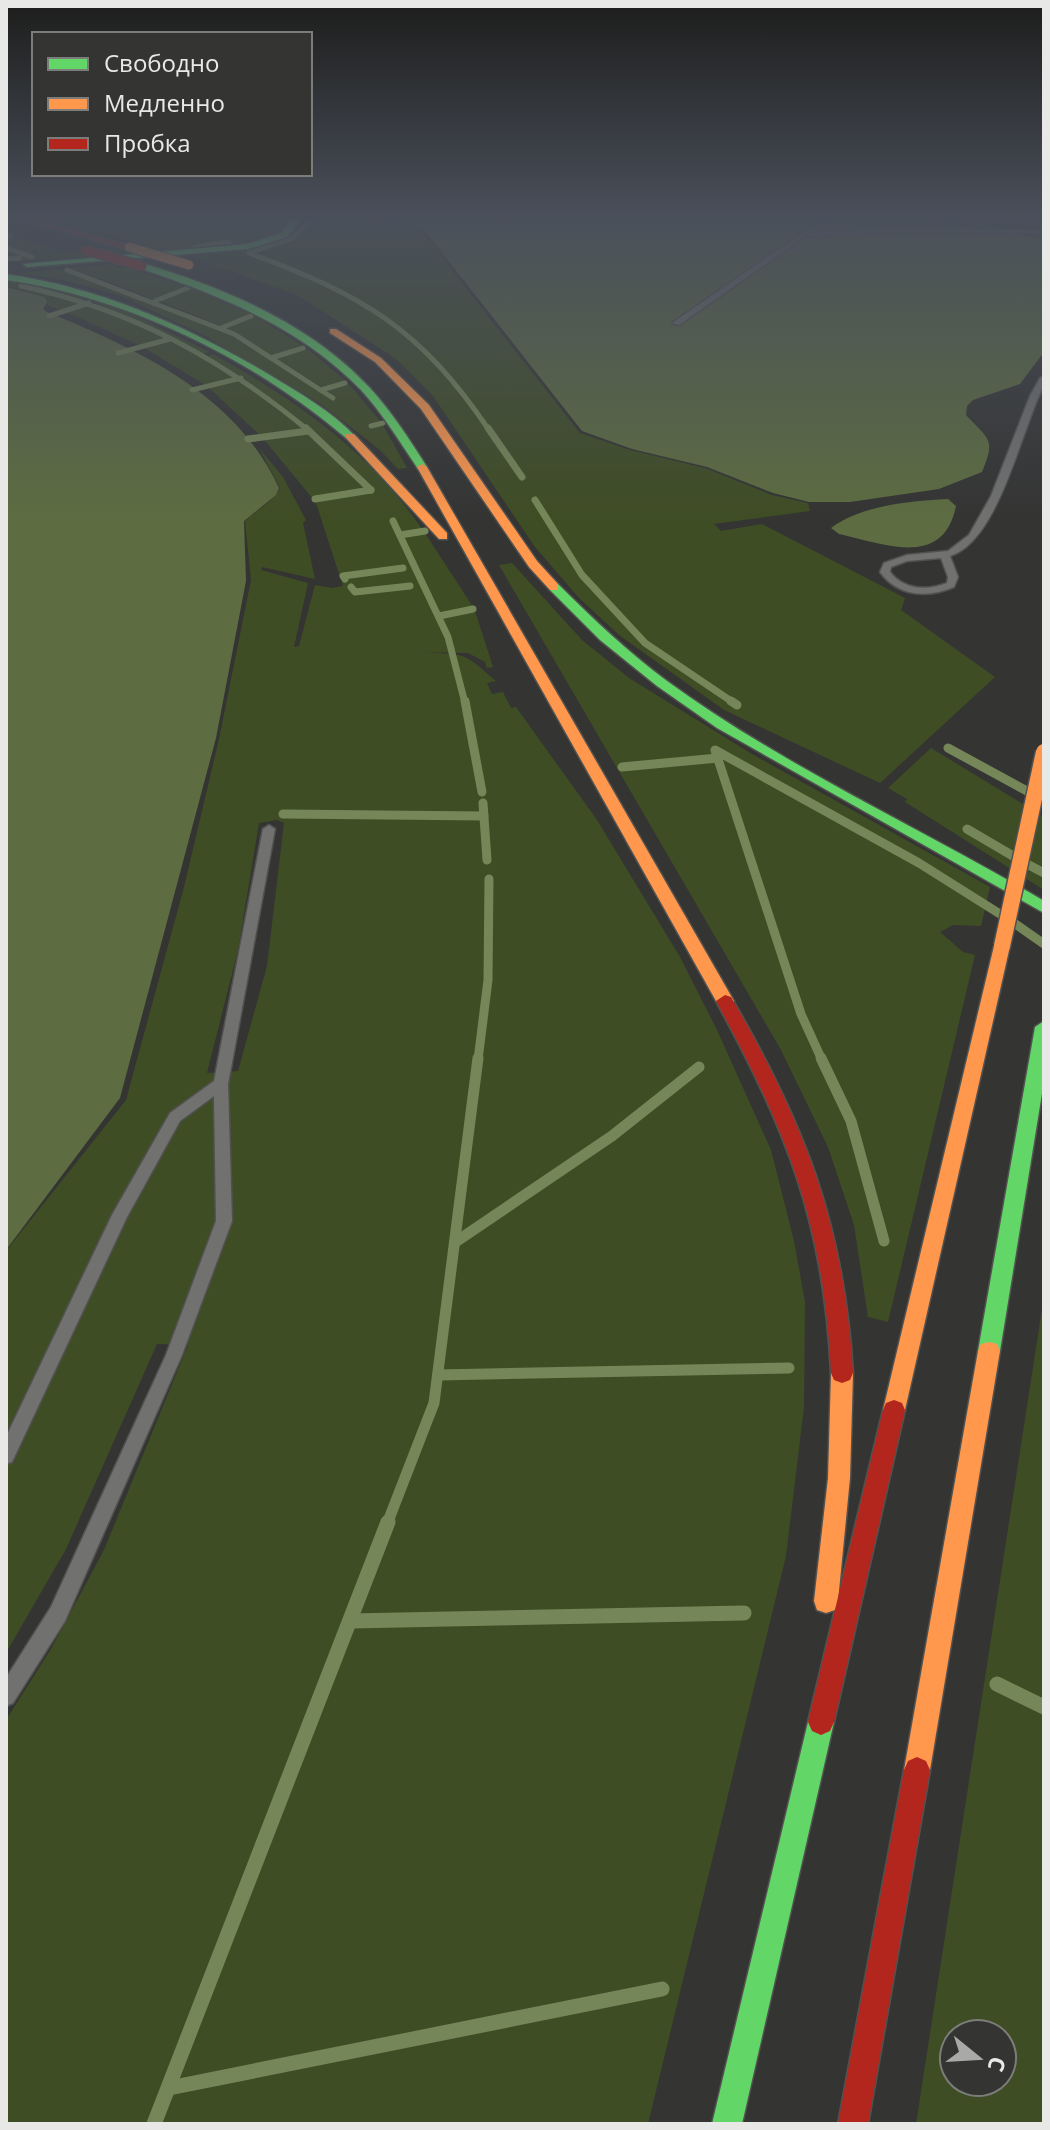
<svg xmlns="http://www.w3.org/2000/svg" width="1050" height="2130" font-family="'Open Sans',sans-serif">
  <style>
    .green { fill: #3f4d25; fill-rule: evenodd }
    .forest { fill: #5d6c41 }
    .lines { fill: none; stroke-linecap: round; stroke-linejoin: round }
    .stream-far4 { stroke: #758758; stroke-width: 5 }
    .stream-far3 { stroke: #758758; stroke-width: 7 }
    .stream-far2 { stroke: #758758; stroke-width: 9 }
    .stream-far1 { stroke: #758758; stroke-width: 11 }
    .stream { stroke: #758758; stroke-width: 15 }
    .lane-casing { stroke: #515150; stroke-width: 3 }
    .fast-casing { stroke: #515150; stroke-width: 3 }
    .slow-casing { stroke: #515150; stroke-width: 3 }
    .jam-casing { stroke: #515150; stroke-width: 3 }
    .lane { fill: #717170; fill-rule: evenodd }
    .fast { fill: #63d668; fill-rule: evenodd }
    .slow { fill: #ff974d; fill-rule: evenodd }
    .jam { fill: #b3261e; fill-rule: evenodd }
    .slow-bridge-far1-casing { stroke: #515150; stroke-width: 11; stroke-linecap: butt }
    .slow-bridge-casing { stroke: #515150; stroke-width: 19; stroke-linecap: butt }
    .jam-bridge-casing { stroke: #515150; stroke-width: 11; stroke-linecap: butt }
    .slow-bridge-far1 { stroke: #ff974d; stroke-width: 9 }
    .slow-bridge { stroke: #ff974d; stroke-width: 16 }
    .jam-bridge { stroke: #b3261e; stroke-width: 9 }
  </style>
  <rect width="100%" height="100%" fill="#343433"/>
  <g class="green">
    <path d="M47,219H291L284,230L231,246L6,262V249L17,251L6,247V238L11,236L64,252L148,246Z"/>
    <path d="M304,219H361L418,227L580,433L630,450L705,468L772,495L808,503L810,511L714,524L721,531L762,524L905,598L901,610L995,677L880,783L724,710L619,635L579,598L535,547L433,396L396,359L299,296L193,257L284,238L302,226Z"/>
    <path d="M116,264V268H76H131L187,287L156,300L71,268L67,270L233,334L333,399L337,398L326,390L349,384L381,422L371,426L383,425L407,468L398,469L380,450L321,404L205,336L122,296L63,280L20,273Z"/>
    <path d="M6,280L95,296L210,352L203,354L93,302L43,291L88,303L64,311L47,305L46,297L6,286Z"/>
    <path d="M191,288L251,314L221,326L160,301Z"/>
    <path d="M91,303C199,347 288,405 368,489L313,499L262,437L208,387L223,382L207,386L141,346L66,312Z"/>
    <path d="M255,316L302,345L272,356L225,327Z"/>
    <path d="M307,348L346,381L323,388L275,358Z"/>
    <path d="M213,354C294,399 369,451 422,529L404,533L405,536L425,533L473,607L441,614L443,617L475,611L493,667L487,668L485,662L468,653L424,652C469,655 464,653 496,681L487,683L492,694L503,692L511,708L516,707L597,820L680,957L717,1030L771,1150L794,1241L805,1302L804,1407L786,1556L648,2124H6V1720L51,1649L104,1550L188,1345L157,1344L66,1549L6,1653V1251L126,1100L184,887L219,739L251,580L245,521C256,510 274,501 280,488L259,448L283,477L306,520L303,523L315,579L262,567L261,570L308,583L294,647L299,646L315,585L332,588L343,586L315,500L376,491L294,416L243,378L206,356ZM277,820L284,823L267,966L238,1071L207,1073L238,950L259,823Z"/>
    <path d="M512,563L582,640L629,678L752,754L990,887L981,926L953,925L940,932L963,952L975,955L888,1322L868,1317L854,1225L828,1147L781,1050L499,565Z"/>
    <path d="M931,748L1044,817V890L905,802L907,799L888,788Z"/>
    <path d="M1044,1296V2124H916ZM954,2034H1002V2082H954Z"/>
  </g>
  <g class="forest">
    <path d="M371,219H920L1002,234L1044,237V352L1020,384L973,400L967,406L966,415C989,440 996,438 982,472L939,489L850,502H809L773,493L707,467L632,449L582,431L422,227Z"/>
    <path d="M6,287L45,297L47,302L43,309L47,312C139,350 235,393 279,488L276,495L244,521L246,581L216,738L120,1098L6,1250Z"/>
    <path d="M948,499L956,506C943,569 885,544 839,534L831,528C862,505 910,501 948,499Z"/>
  </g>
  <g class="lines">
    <g class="stream-far4">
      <path d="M311,219L293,238L249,253C363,295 420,328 489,430"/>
      <path d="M6,237L10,235"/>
      <path d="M195,247L229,242"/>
      <path d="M6,248L32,257"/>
      <path d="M6,259L20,258"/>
      <path d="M67,270L234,334L333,398"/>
      <path d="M21,286C133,310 220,358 308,430"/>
      <path d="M155,301L188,288"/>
      <path d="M49,316L89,303"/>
      <path d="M221,328L251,316"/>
      <path d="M118,353L170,339"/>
      <path d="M271,358L303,348"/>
      <path d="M192,390L241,378"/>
      <path d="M321,390L345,383"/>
      <path d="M371,426L383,423"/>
    </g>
    <g class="stream-far3">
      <path d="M306,428L371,490"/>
      <path d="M488,428L522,477"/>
      <path d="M248,439L308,431"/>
      <path d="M315,499L371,490"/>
      <path d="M535,500L582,575L645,643L734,703"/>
      <path d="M393,521L448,637L465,703"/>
      <path d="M400,535L425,531"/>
      <path d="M345,579L343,576L403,568"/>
      <path d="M351,587L355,592L410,586"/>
      <path d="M439,616L473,609"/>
    </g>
    <g class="stream-far2">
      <path d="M465,701L482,792"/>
      <path d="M731,701L737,705"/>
      <path d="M948,748L1027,791"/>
      <path d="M622,767L718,758"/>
      <path d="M483,803L487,860"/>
      <path d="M283,814L484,816"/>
      <path d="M967,829L1013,856"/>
      <path d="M1027,864L1044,873"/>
      <path d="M1014,923L1044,944"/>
      <path d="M478,1060L488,980L489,879"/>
      <path d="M822,1060L801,1014L715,750L919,863L1000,914"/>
    </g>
    <g class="stream-far1">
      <path d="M821,1058L851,1121L884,1241"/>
      <path d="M457,1241L612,1136L699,1067"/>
      <path d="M438,1375L789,1368"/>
      <path d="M387,1524L434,1403L478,1058"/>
    </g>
    <g class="stream">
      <path d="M351,1621L744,1613"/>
      <path d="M997,1684L1044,1707"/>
      <path d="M169,2088L662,1989"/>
      <path d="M154,2124L388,1522"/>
    </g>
    <g class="lane-casing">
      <g id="lane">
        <path d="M826,219H834L813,232L898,228L1044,230V234L898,232L806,236L679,325L672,323L802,233Z"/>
        <path d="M957,219H969L987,225L984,227Z"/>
        <path d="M1044,376V385C1021,429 999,541 950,556L958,577L954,587C928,598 898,597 880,572L884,563L907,555L948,551L969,535L991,496L1030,396L1040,378ZM941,558L948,577L947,583C927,591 904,590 890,572L891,567L907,561Z"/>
        <path d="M269,825L275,829L228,1084L232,1221L182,1355L65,1621L13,1703L6,1706V1678L51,1607L166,1355L216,1221L214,1096L180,1121L127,1217L12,1462L6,1464V1437L112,1215L170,1113L214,1081L263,829Z"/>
      </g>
    </g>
    <g class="fast-casing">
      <g id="fast">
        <path d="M292,219H301L287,237L248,249L27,267L23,264L247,244L281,233Z"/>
        <path d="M142,263C225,288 311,324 370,388C392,412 410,440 427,467L426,469H418C400,442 383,414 361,390C300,327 221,296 139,268Z"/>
        <path d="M6,274C102,288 187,326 270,375C299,393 332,411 355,436L346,438C253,359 127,297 6,280Z"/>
        <path d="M550,584H558C593,619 628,652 667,681C785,767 919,827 1044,901V913L717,728L657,686L600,640L550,590Z"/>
        <path d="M1044,1021V1081L1000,1351L997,1358L989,1360L981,1358L978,1351L1035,1027Z"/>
        <path d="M821,1709L830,1713L834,1722L742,2124H712L808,1722L812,1713Z"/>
      </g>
    </g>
    <g class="slow-casing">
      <g id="slow">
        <path d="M330,329H336L381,358L429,405L537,561L558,584V590H550L529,567L421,409L375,362L330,333Z"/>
        <path d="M346,434H354L447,533V539H439L346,438Z"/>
        <path d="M422,464L427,467L734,1001L731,1005L725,1007L716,1001L417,467Z"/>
        <path d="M1002,940L1010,946L905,1410L902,1417L894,1420L886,1417L883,1410L994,946Z"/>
        <path d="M989,1342L997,1344L1000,1351L930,1770L926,1779L917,1783L908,1779L904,1770L978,1351L981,1344Z"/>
        <path d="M842,1363L850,1366L853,1373L850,1478L838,1601L835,1610L826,1613L817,1610L814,1601L828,1478L831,1373L834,1366Z"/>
      </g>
    </g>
    <g class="jam-casing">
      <g id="jam">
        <path d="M18,219H33L130,246L126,249Z"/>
        <path d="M725,995L731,997C805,1125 844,1224 853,1373L850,1380L842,1383L834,1380L831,1373C824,1224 787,1131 716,1001Z"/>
        <path d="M894,1400L902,1403L905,1410L834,1722L830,1731L821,1735L812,1731L808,1722L883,1410L886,1403Z"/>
        <path d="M917,1757L926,1761L930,1770L868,2124H838L904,1770L908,1761Z"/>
      </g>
    </g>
    <use href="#lane" class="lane"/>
    <use href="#fast" class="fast"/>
    <use href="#slow" class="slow"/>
    <use href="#jam" class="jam"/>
    <g class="slow-bridge-far1-casing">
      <path id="slow-bridge-far1" d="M129,247L189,265"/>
    </g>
    <g class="slow-bridge-casing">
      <path id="slow-bridge" d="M1002,946L1044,752"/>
    </g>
    <g class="jam-bridge-casing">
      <path id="jam-bridge" d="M85,250L142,266"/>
    </g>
    <use href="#slow-bridge-far1" class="slow-bridge-far1"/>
    <use href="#slow-bridge" class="slow-bridge"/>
    <use href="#jam-bridge" class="jam-bridge"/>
  </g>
  <linearGradient id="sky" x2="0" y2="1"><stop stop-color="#1d1d1c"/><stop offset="0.42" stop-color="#4a505b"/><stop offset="1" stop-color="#4a505b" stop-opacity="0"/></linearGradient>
  <rect width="1050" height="518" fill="url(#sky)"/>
  <rect width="1050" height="2130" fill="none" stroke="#e8e9e7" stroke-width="16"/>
  <rect x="32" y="32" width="280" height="144" fill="#343532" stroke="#7c7d7a" stroke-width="2"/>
  <rect x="48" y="58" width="40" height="12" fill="#63d668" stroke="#7c7d7a" stroke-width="2"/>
  <text x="104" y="72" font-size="24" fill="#e8e9e7">Свободно</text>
  <rect x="48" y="98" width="40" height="12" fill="#ff974d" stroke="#7c7d7a" stroke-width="2"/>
  <text x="104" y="112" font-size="24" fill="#e8e9e7">Медленно</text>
  <rect x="48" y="138" width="40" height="12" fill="#b3261e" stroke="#7c7d7a" stroke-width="2"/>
  <text x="104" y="152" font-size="24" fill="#e8e9e7">Пробка</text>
  <g transform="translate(978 2058) rotate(108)"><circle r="38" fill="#343532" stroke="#7c7d7a" stroke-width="2"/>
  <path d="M0-6L14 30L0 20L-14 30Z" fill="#a9aaa8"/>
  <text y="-12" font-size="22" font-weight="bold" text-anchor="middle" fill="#e8e9e7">С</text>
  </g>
</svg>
